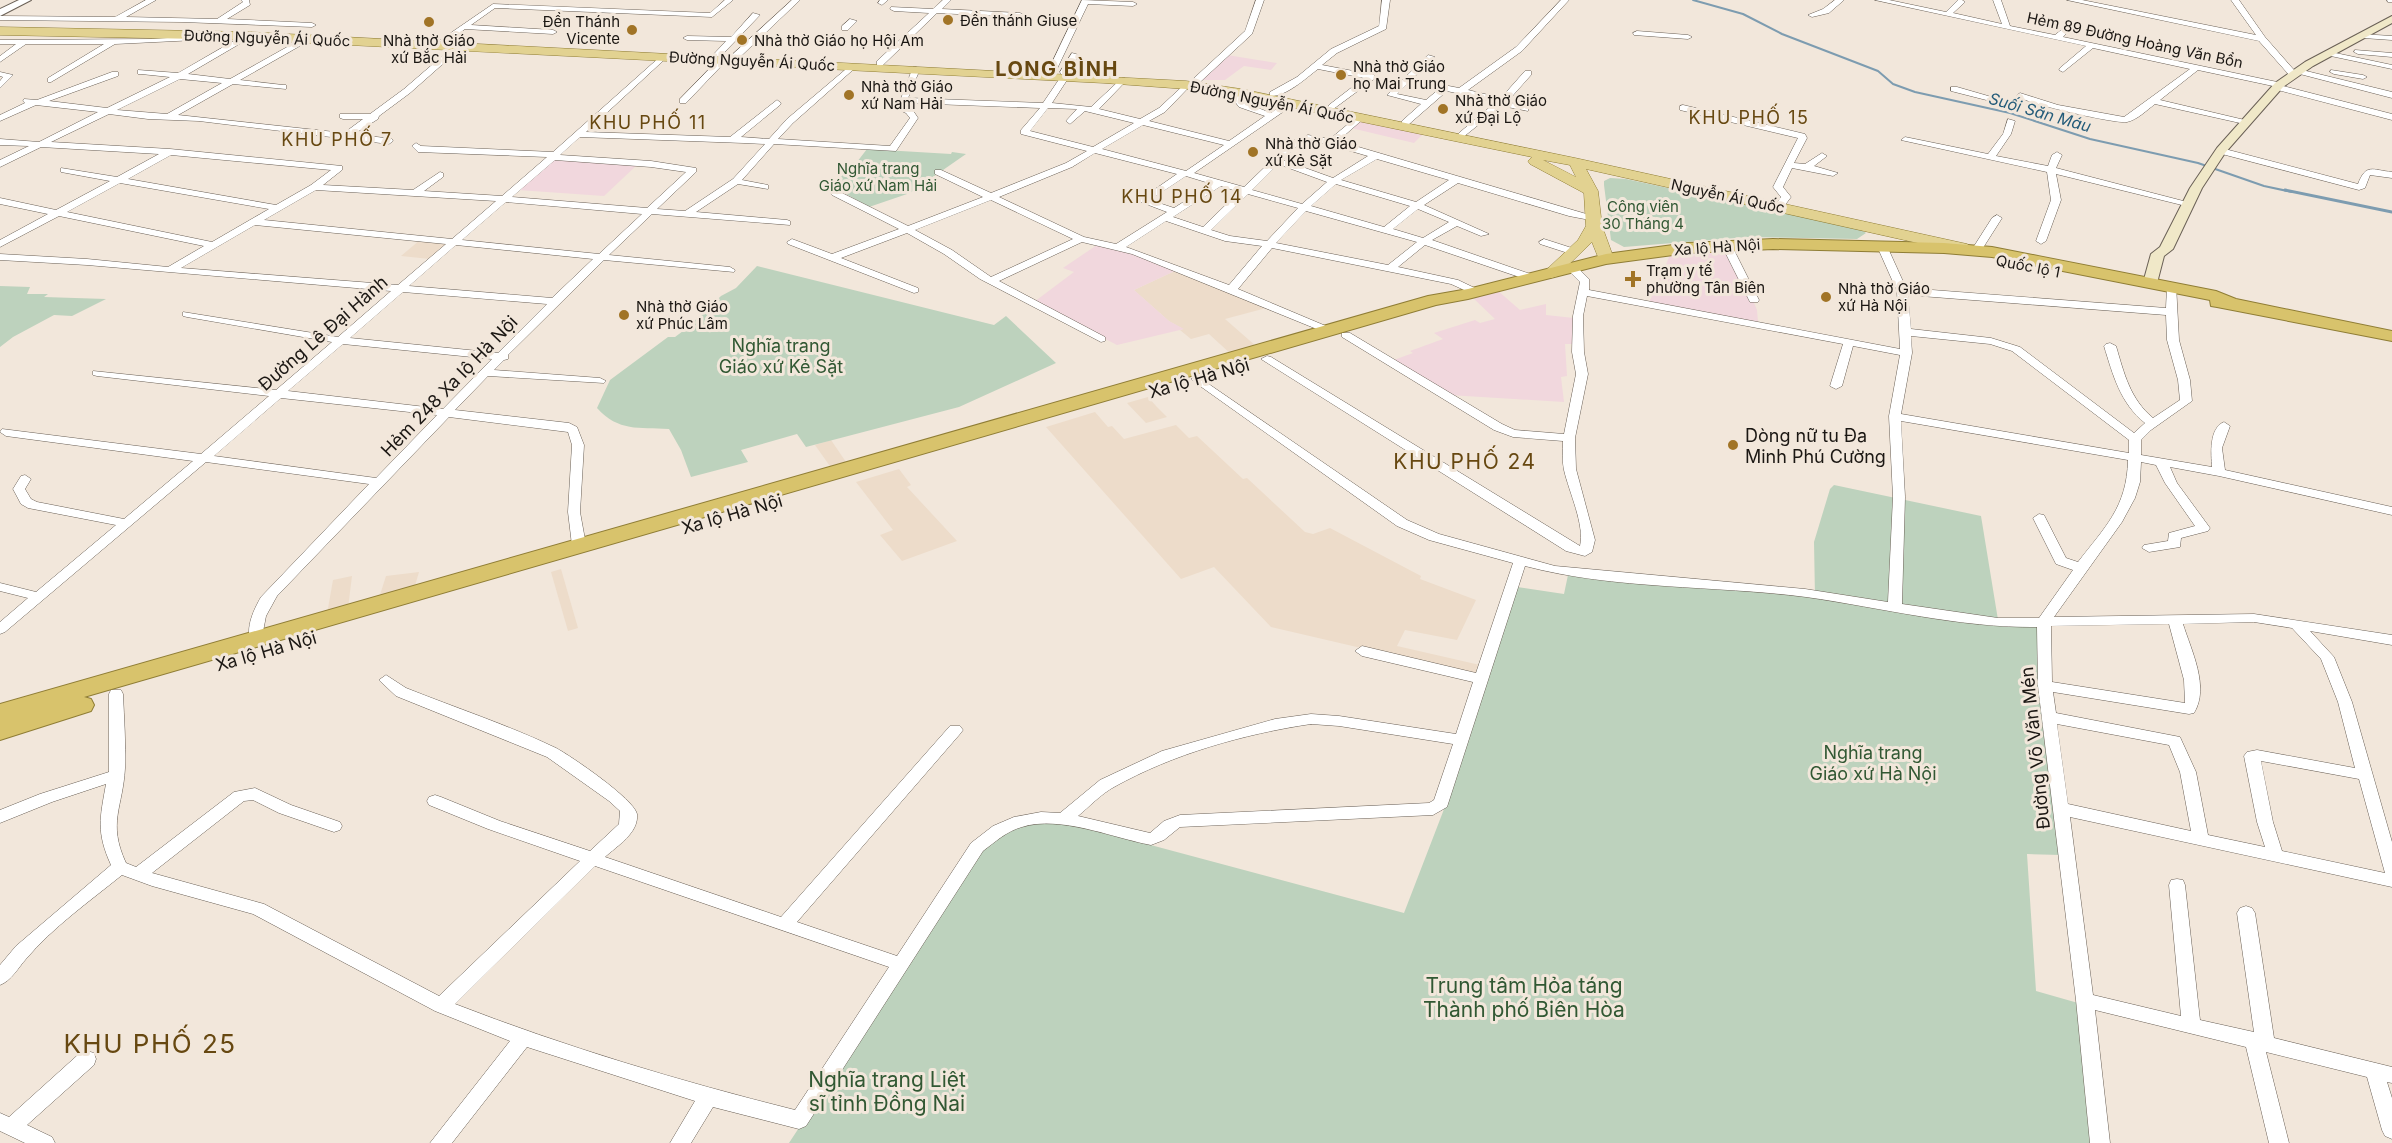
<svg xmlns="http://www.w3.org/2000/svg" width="2392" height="1143" font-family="Inter,sans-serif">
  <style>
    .commercial { fill: #eddcca }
    .education { fill: #f1d7dd }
    .green { fill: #bdd2bd }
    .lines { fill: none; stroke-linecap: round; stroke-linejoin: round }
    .stream-far1 { stroke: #7d9cb0; stroke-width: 2 }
    .stream { stroke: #7d9cb0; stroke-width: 3 }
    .minor-casing { stroke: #6a6056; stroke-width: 1 }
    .tertiary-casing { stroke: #6a6056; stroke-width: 2 }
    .secondary-casing { stroke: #6a6056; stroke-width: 2 }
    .primary-casing { stroke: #8f7d35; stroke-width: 1 }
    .trunk-casing { stroke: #8f7d35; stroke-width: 2 }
    .minor { fill: #fff; fill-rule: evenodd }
    .tertiary { fill: #fff; fill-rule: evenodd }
    .secondary { fill: #f0e8c8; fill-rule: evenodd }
    .primary { fill: #e2d291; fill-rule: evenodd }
    .trunk { fill: #d8c36c; fill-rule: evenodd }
    .poi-dot { fill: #a17426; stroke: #f2e7db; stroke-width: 2 }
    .labels { text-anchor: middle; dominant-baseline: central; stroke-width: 6; stroke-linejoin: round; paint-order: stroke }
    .far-poi-label { font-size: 15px; fill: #1b1713; stroke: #f2e7db; text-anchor: start }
    .far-street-label { font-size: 15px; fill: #1b1713; stroke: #f2e7db }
    .far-park-label { font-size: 15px; fill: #315833; stroke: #f2e7db }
    .far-water-label { font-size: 16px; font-style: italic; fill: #235b79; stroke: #f2e7db }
    .far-quarter-label { font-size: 18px; letter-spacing: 1.5px; fill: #674811; stroke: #f2e7db }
    .street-label { font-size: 18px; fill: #1b1713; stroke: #f2e7db }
    .park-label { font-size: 18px; fill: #315833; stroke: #f2e7db }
    .poi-label { font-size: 18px; fill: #1b1713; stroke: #f2e7db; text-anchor: start }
    .far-district-label { font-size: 20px; font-weight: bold; letter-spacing: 1.5px; fill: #674811; stroke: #f2e7db }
    .quarter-label { font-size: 21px; letter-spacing: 1.5px; fill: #674811; stroke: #f2e7db }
    .near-park-label { font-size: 21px; fill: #315833; stroke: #f2e7db }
    .near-quarter-label { font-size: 26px; letter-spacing: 1.5px; fill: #674811; stroke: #f2e7db }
  </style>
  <rect width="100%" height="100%" fill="#f2e7db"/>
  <g class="commercial">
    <path d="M420,240L449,243L430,259L401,256Z"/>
    <path d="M1177,270L1270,307L1225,319L1257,347L1232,355L1209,334L1191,339L1180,330L1183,329L1169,321L1134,290Z"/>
    <path d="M1148,397L1156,406L1167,417L1146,423L1127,403Z"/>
    <path d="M1095,412L1108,427L1112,426L1124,439L1176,425L1189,438L1197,436L1243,479L1247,478L1305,532L1313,534L1330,528L1421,576L1420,579L1476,600L1457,640L1405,630L1397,646L1480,665L1477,675L1271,627L1214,567L1181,579L1046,427Z"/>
    <path d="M831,440L848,465L832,469L815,445Z"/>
    <path d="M899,469L911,485L907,487L957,541L902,561L880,535L893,530L856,482Z"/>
    <path d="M561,569L578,628L568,631L551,572Z"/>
    <path d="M419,572L414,589L379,598L386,576Z"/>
    <path d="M352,576L348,608L327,614L333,580Z"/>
  </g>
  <g class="education">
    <path d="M1227,55L1277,63L1271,70L1244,66L1225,80H1200Z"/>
    <path d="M1360,120L1423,134L1414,143L1351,128Z"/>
    <path d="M555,159L638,164L604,196L518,190Z"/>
    <path d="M1097,245L1133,254L1177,270L1134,290L1169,321L1184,329L1117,345L1034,302L1074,272L1063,268Z"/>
    <path d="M1731,248L1757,310L1758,322L1649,302L1671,253Z"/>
    <path d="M1497,290L1520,310L1546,304V315L1574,318V344H1565L1567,376L1561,377L1564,402L1449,395L1391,361L1413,353L1410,351L1443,339L1434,333L1475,320L1480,323L1495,319L1472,297Z"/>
  </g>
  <g class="green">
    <path d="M867,149L951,154L952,152L966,154L910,193L869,207L834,187L841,165L857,162Z"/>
    <path d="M1610,178L1626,179L1860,229L1866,233L1857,239L1747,237L1624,247L1611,240L1604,185V181Z"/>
    <path d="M757,266L994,325L1006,316L1056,363L959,407L806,447L797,434L741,450L748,462L691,477L681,450L669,429C638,427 619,432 597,408L610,380L668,337H675L687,328L721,296L736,288Z"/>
    <path d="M0,286L30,287L27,294H48L44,297L106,299L72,316L54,315L13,337L0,347Z"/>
    <path d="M1834,485L1981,516L1999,626L2038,625L2061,855L2027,854L2036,991L2078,1003L2093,1143H789L982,849L1020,824L1061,821L1404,913L1446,804L1517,587L1564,594L1568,575L1815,597L1814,542L1830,489Z"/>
  </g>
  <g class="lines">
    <path class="stream-far1" d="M1693,0L1743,14L1782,34L1878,71L1893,84L1915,92L2010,113L2090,139L2198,163L2264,186L2292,192"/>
    <path class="stream" d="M2285,190L2392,212"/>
    <g class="minor-casing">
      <g id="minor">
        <path d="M146,0H156L126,17L217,19L243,2L241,0H249L250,5L227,19L312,23L316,25L312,27L182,22L0,20V16L115,17Z"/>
        <path d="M725,0H733L712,17L495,8L471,25L553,30L557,32L553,34L465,29L446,43L439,41L493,4L710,13Z"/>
        <path d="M792,0H800L739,58H733V54Z"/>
        <path d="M880,0H888L882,5L878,3Z"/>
        <path d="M943,0H951L942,9L1020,13L1024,15L1020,17L937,13L883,65H877V61L929,13L894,11L890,9L891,7L933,9Z"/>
        <path d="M1082,0L1133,2L1137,4L1133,6L1088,4L1056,71L1049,73L1048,71Z"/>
        <path d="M1256,0H1264L1252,34L1198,84H1192V80L1245,31Z"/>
        <path d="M1382,0H1390L1386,29L1337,53L1322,65L1374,75V79L1332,110L1328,107L1329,105L1364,78L1318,69C1306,78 1286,97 1270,96V92L1297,77L1331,49L1379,26Z"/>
        <path d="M1561,0H1569L1522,51L1468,90L1501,98L1525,71H1531V75L1507,102L1528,107V111L1502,106L1462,138L1458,135L1459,133L1496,102L1447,91L1408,125H1402V121L1421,104L1387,95L1428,55L1435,57L1412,79L1459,88L1516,47ZM1408,83L1439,89L1426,100L1397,94Z"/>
        <path d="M1835,0H1844L1829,13L1812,17L1808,15L1823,9Z"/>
        <path d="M1875,0H1889L1946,12L1958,0H1962L1965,2L1953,13L2002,24L1993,0H2001L2010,26L2055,35L2071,22L2075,24L2063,37L2282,83L2283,86L2392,114V120L2274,89L2273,86L2198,70L2160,100L2249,121V125L2155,104C2147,110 2137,120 2127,122C2115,124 2026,103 2016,96L2020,93L2058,105L2124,117L2190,69L2093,48L2063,72L2059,70L2060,68L2086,46Z"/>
        <path d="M2067,0H2082L2256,35L2231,0H2239L2265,37L2294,70L2298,69L2392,92V98L2296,73V76H2290L2259,41Z"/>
        <path d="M2387,0H2392V2H2388Z"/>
        <path d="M753,13L760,15L720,57L713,55L726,41L687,40L683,38L687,36L731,37Z"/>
        <path d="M850,19L857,21L848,30H842V26Z"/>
        <path d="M1637,31L1688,35L1692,37L1688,39L1634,35L1633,33Z"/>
        <path d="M246,34L253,36L188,74L230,79L305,37L312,39L240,80L283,85H286V89L233,84L178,115L344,133L363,119H343L340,118V114H370L404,89L455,45L462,47L410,93L379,116L378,119L354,134L392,139L393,141L389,144L199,121L148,119L109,114L51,142L170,149L342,166V170L323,185L413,190L440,172L443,173V177L424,191L502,196L547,157L418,152L412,146L416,143L421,146L553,152L662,55H665V59L586,132L730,137L777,100L781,103L780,105L741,137L769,139L787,119L852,64L856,66L855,68L793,123L778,139L890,146L910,118L906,113L897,109L913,67H916L920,69L908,98L1043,103L1062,75H1065L1069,77L1052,103L1091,107L1122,78H1125V82L1099,109L1140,119L1159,108L1186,83H1189V87L1165,112L1149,121L1229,141L1265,116L1239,107L1233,99L1238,91L1245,93L1241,99L1245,103L1271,113L1287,101H1293V105L1194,173L1244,187L1292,141L1308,135L1330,139L1359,115L1362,116V120L1338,141L1600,218L1595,221L1569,216L1458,183L1424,205L1489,234L1481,236L1457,226L1432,240L1536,276V280H1528L1425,245L1398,267L1458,280L1479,290L1480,292L1475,295L1451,284L1272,248L1238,289L1333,329V333L1329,334L1132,254L1082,242L999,281L1105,337V341L1101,342L980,279L944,254L907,233L841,258L918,288V292L914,293L788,244L787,242L792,239L832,254L899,229L832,195L822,185L824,183H830L838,191L908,226L983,197L935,174V170H941L991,193L1066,163L1087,151L1021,134V130L1040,108L907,103L906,108L912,109L918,118L896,151L774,144L742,180L768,185V189L738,184L696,212L787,220L790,221V225L652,214L609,255L730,267L735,270L734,272L604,260L508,355V359L504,360L494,370L600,378L606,381L604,383L488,376L455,410L569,423L577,427L584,445L580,512L586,545L584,548L579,549L572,545L568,512L572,445L568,432L449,417L277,596L266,616L261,642H251C245,628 254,609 261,597L369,484L206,462L5,632L0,634V622L28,598L0,591V583L36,592L116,525L28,508L21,504L13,489L21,476L25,475L31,479L25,489L31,499L37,502L124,519L193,461L6,436L0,432L2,429L201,454L269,396L97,376L93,375V371L276,390L332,342L187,317L183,316V312L338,337L391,291L87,265L0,260V254L87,259L168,267L204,246L59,216L0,247V240L48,214L0,204V198L56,210L110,181L61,172V168L117,177L159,154L41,147L0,167V160L29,146L0,145V139L39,142L98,112L36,105L0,121V115L25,103L23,101L24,99L37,100L112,72H118V76L49,101L107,108L170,77L141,74H138V70L178,73ZM180,79L222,83L167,114L117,110ZM1048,108L1077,109L1066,121L1070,124L1085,111L1134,123L1093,147L1030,131ZM1143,125L1224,145L1186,171L1102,149ZM580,137L744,143L765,144L733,179L685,211L657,209L696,172V168L651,161L560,155ZM1309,141L1323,143L1368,156L1333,178L1283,160L1298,145ZM1095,153L1177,174L1138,201L1167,212L1116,244L1084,237L999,197L1072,167ZM171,155L331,170L311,185L276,205L128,179ZM1377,159L1449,180L1416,202L1341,180ZM555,160L651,167L686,172L647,208L512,197ZM1278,164L1327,182L1302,204L1252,190ZM1186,176L1212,184L1174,208L1150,200ZM120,183L269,209L212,242L67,212ZM1336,184L1410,206L1384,227L1311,206ZM1221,186L1239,192L1203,227L1173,217ZM316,190L496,201L452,239L264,220ZM1248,194L1298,208L1267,241L1230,236L1211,230ZM991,200L1073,239L991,277L952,250L915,230ZM506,202L642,214L599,254L462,240ZM1418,209L1449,222L1423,238L1393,229ZM1306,211L1417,242L1388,265L1276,243ZM1166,221L1225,241L1262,246L1229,285L1126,247ZM255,225L446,244L398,285L181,268ZM456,245L593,259L552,298L409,286ZM403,292L547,304L498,353L350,338ZM343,344L492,359L443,409L288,391ZM281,398L437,415L376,478L214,456Z"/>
        <path d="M2360,34L2392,36V40L2363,38H2360Z"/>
        <path d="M214,35H217V39L115,44L51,82H48V78L104,44H26L0,62V56L16,44H0V40L152,39Z"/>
        <path d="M2355,50L2392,53V57L2358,54L2354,52Z"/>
        <path d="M2326,51L2392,65V69L2326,55Z"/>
        <path d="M1072,53L1079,55L1067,74H1061L1060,72Z"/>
        <path d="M720,58L727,60L686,103H680V99Z"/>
        <path d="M2331,70L2363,75L2367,77L2363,79L2334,74L2330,72Z"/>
        <path d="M0,72L13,75L0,88V81L3,77L0,76Z"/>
        <path d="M1951,87H1957L2009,102L2002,104L1951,91Z"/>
        <path d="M1683,105L1805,134L1807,138L1794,163L1805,164L1822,153L1827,156L1814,166L1838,173L1833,176L1792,168L1783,187L1791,197L1782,209H1776L1774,207L1781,197L1773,187L1798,138L1680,110V106Z"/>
        <path d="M2008,119L2015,121L2011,134L1996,156L2048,166L2052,155L2057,152L2062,155L2056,168L2191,203L2186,206L2056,174L2061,200L2046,241L2041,244L2036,241L2051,200L2047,172L1901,140L1905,137L1988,154L2003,134Z"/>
        <path d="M2221,148L2358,184C2366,163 2372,170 2392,172V178L2370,175L2365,188L2359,190L2218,153L2216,151Z"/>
        <path d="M1997,215L2002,218L1981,251L1980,253H1972L1971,251L1992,218Z"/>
        <path d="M1544,239L1578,250L1579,252L1574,255L1540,244L1539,242Z"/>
        <path d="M1727,243L1732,246L1759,300L1758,302H1750L1722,246Z"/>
        <path d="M1882,243L1887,246L1906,288L2166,308L2167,287L2168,285H2176L2179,340L2190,380L2192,401L2151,430L2141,440V455L2212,467C2211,454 2209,428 2224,422L2230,426L2222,448L2225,470L2392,507V515L2219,476L2170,467L2177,483L2210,528L2208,531L2181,538L2180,547L2149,552L2142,548L2144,545L2168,541L2169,533L2195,526L2165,483L2156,465L2141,462L2140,482L2135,498L2122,522L2054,617L2254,614L2392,635V645L2310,631L2334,657L2352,702L2392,842V887L2070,817L2093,995L2181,1016L2169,885L2171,880L2177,879L2183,880L2185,885L2200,1020L2254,1032L2237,913L2240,908L2246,906L2252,908L2255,913L2274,1038L2392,1067V1083L2387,1082L2392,1098V1139L2385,1136L2382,1130L2367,1077L2266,1052L2289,1143H2269L2246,1047L2095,1010L2110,1143H2090L2076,1000L2038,686L2037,627C1960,628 1883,608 1806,597C1713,585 1616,590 1525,566L1447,807L1433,815L1180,827L1164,840L1151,845C1113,838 1060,815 1022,827C1007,831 995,842 983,851L806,1126L799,1129L713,1107L691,1143H670L695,1101L527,1047L452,1143H430L510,1041L435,1011L253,914L152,886L122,875C90,901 53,927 26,959C18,968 11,981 0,985V965L16,946L111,865C96,832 100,818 106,784L52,802L0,823V810L40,794L109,772V694L111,690H121L123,694C124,718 126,744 125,768C123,808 107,822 126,863L136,867L234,792L255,788L291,805L340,822L342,826L340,830L334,832L279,813L253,800L244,801L152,873L264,904L439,996L580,861L488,829L429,805L427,801L429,797L435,795L441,797L500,821L590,851L619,824L620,811L609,801L547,757L396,696L379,680L386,675L406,688C456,708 508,725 556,748C571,756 634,799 637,814C639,833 617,846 605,857L781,917L950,726H960L963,730L960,734L797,922L897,956L971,843L993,826L1014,817L1041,812L1060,813L1100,780L1162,751L1275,719L1311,714L1339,716L1456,734L1473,682L1362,656L1355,651L1362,646L1476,673L1513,563L1429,540L1397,526L1193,381L1191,379L1197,376L1407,520L1439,534L1555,566L1805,589L1888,602L1893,497L1889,416L1900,355L1853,346L1842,386L1836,389L1830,386L1843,344L1587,296L1583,316L1584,352L1588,374L1575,438L1576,469L1595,540L1592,552L1585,556L1566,551L1261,359L1267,356L1271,357L1580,546C1585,525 1569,492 1564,470C1562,461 1563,451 1563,441L1513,437L1494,430L1342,337V333H1350L1502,424L1515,430L1564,434L1576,374L1572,352L1573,316L1580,282L1568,270V266H1576L1589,279V290L1900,349L1897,291L1877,246ZM1908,295L2166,315L2167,340L2178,380L2180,400L2153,418C2130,399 2124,373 2116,346L2110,343L2106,344L2104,346C2113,375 2120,403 2145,423L2134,433L2020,347L1991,338L1911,329ZM1911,336L1990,344L2012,351L2129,440V453L1901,414L1912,353ZM1901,421L2128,460C2127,507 2105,527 2078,562L2066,558L2044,515L2039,514L2033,518L2056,564L2073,570L2039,618H1998L1902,604L1905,497ZM2254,622L2292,628L2321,659L2338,702L2355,768L2257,750L2247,752L2244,756L2257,822L2265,847L2208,835L2196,772L2180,737L2056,713L2053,692L2189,714L2194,713C2210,687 2191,650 2183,624ZM2169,624L2184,680L2185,703L2052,682L2051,626ZM1311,724L1339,726L1453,744L1434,800L1429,803L1180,815L1164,821L1150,833L1078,816C1089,807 1101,794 1114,787C1173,754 1244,734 1311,724ZM2057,724L2169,745L2180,772L2191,831L2068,804ZM2261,761L2359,779L2385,873L2282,851L2273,822ZM595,866L889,967L795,1110C679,1081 566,1047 455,1004Z"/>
        <path d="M87,1051L94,1053L96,1059L94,1065L27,1125L52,1137L55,1143H25L0,1131V1113L9,1117L80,1053Z"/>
      </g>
    </g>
    <g class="tertiary-casing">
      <path id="tertiary" d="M19,0H31L0,16V9Z"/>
    </g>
    <g class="secondary-casing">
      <path id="secondary" d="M2392,16V23L2313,66L2283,87L2225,153L2202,188L2173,249L2164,256L2157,283L2155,286H2145L2143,283L2151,254L2160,247L2190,188L2217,148L2275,83L2305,62Z"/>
    </g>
    <g class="primary-casing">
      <path id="primary" d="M0,27L249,32L1186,81L1241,89L1575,158L1967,244L1975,249L1967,254L1586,169L1598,191L1602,226L1614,259L1612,262H1600L1592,242L1557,276L1551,278L1543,273L1578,240L1586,226L1584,193L1530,164L1528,161L1532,157L1241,97L1186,89L1104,83L249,40L0,35ZM1543,160L1570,165L1576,177Z"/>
    </g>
    <g class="trunk-casing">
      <path id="trunk" d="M1773,239L1944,243L1992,247L2216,291L2236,299L2392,331V341L2217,307L2211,306L2210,300L1992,257L1944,253L1773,249L1688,253L1606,264L1468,299L1436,305L84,697L91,699L94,705L91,711L0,740V722L15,717L0,722V704L1428,296L1468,289L1606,254L1688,243Z"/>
    </g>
    <use href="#minor" class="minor"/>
    <use href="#tertiary" class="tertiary"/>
    <use href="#secondary" class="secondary"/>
    <use href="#primary" class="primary"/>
    <use href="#trunk" class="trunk"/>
  </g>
  <g class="poi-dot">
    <circle cx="948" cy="20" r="6"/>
    <circle cx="429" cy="22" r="6"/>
    <circle cx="632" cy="30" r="6"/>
    <circle cx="742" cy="40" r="6"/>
    <circle cx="1341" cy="75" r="6"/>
    <circle cx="849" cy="95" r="6"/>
    <circle cx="1443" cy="109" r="6"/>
    <circle cx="1253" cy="152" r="6"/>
    <path d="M1630 270h6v6h6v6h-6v6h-6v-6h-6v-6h6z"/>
    <circle cx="1826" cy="297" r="6"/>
    <circle cx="624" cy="315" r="6"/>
    <circle cx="1733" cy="445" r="6"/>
  </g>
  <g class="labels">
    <g class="far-poi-label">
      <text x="960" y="20">Đền thánh Giuse</text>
      <text x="620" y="21" text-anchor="end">Đền Thánh<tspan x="620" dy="17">Vicente</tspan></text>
      <text x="429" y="40" text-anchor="middle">Nhà thờ Giáo<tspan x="429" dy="17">xứ Bắc Hải</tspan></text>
      <text x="754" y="40">Nhà thờ Giáo họ Hội Am</text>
      <text x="1353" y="66">Nhà thờ Giáo<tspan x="1353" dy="17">họ Mai Trung</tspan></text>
      <text x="861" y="86">Nhà thờ Giáo<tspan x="861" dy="17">xứ Nam Hải</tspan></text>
      <text x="1455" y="100">Nhà thờ Giáo<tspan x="1455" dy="17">xứ Đại Lộ</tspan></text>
      <text x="1265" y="143">Nhà thờ Giáo<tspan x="1265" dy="17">xứ Kẻ Sặt</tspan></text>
      <text x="1646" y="270">Trạm y tế<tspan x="1646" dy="17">phường Tân Biên</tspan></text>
      <text x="1838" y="288">Nhà thờ Giáo<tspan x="1838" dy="17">xứ Hà Nội</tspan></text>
      <text x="636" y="306">Nhà thờ Giáo<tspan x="636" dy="17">xứ Phúc Lâm</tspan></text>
    </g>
    <g class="far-street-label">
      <text transform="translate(267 38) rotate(2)">Đường Nguyễn Ái Quốc</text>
      <text transform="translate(2135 40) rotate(12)">Hẻm 89 Đường Hoàng Văn Bổn</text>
      <text transform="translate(752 61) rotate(3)">Đường Nguyễn Ái Quốc</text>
      <text transform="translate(1272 102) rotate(11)">Đường Nguyễn Ái Quốc</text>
      <text transform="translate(1728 196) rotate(12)">Nguyễn Ái Quốc</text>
      <text transform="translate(1717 247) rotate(-4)">Xa lộ Hà Nội</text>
      <text transform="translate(2028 266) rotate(11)">Quốc lộ 1</text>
    </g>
    <g class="far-park-label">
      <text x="878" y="168">Nghĩa trang<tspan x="878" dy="17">Giáo xứ Nam Hải</tspan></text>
      <text x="1643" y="206">Công viên<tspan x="1643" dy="17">30 Tháng 4</tspan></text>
    </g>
    <g class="far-water-label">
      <text transform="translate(2040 112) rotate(16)">Suối Săn Máu</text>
    </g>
    <g class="far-quarter-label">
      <text x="1749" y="117">KHU PHỐ 15</text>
      <text x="648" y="122">KHU PHỐ 11</text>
      <text x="337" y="139">KHU PHỐ 7</text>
      <text x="1182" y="196">KHU PHỐ 14</text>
    </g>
    <g class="street-label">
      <text transform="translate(323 333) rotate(-41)">Đường Lê Đại Hành</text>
      <text transform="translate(1199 378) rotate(-16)">Xa lộ Hà Nội</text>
      <text transform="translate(449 386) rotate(-46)">Hẻm 248 Xa lộ Hà Nội</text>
      <text transform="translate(732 514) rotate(-16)">Xa lộ Hà Nội</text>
      <text transform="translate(266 651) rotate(-16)">Xa lộ Hà Nội</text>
      <text transform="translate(2035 748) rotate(-96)">Đường Võ Văn Mén</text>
    </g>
    <g class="park-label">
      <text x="781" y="345">Nghĩa trang<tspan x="781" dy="21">Giáo xứ Kẻ Sặt</tspan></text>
      <text x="1873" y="752">Nghĩa trang<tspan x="1873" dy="21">Giáo xứ Hà Nội</tspan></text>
    </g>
    <g class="poi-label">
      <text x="1745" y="435">Dòng nữ tu Đa<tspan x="1745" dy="21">Minh Phú Cường</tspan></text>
    </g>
    <g class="far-district-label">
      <text x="1057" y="69">LONG BÌNH</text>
    </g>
    <g class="quarter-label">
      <text x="1465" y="461">KHU PHỐ 24</text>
    </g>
    <g class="near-park-label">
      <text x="1524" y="985">Trung tâm Hỏa táng<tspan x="1524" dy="24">Thành phố Biên Hòa</tspan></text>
      <text x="887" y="1079">Nghĩa trang Liệt<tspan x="887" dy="24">sĩ tỉnh Đồng Nai</tspan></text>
    </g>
    <g class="near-quarter-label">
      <text x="150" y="1043">KHU PHỐ 25</text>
    </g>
  </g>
</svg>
